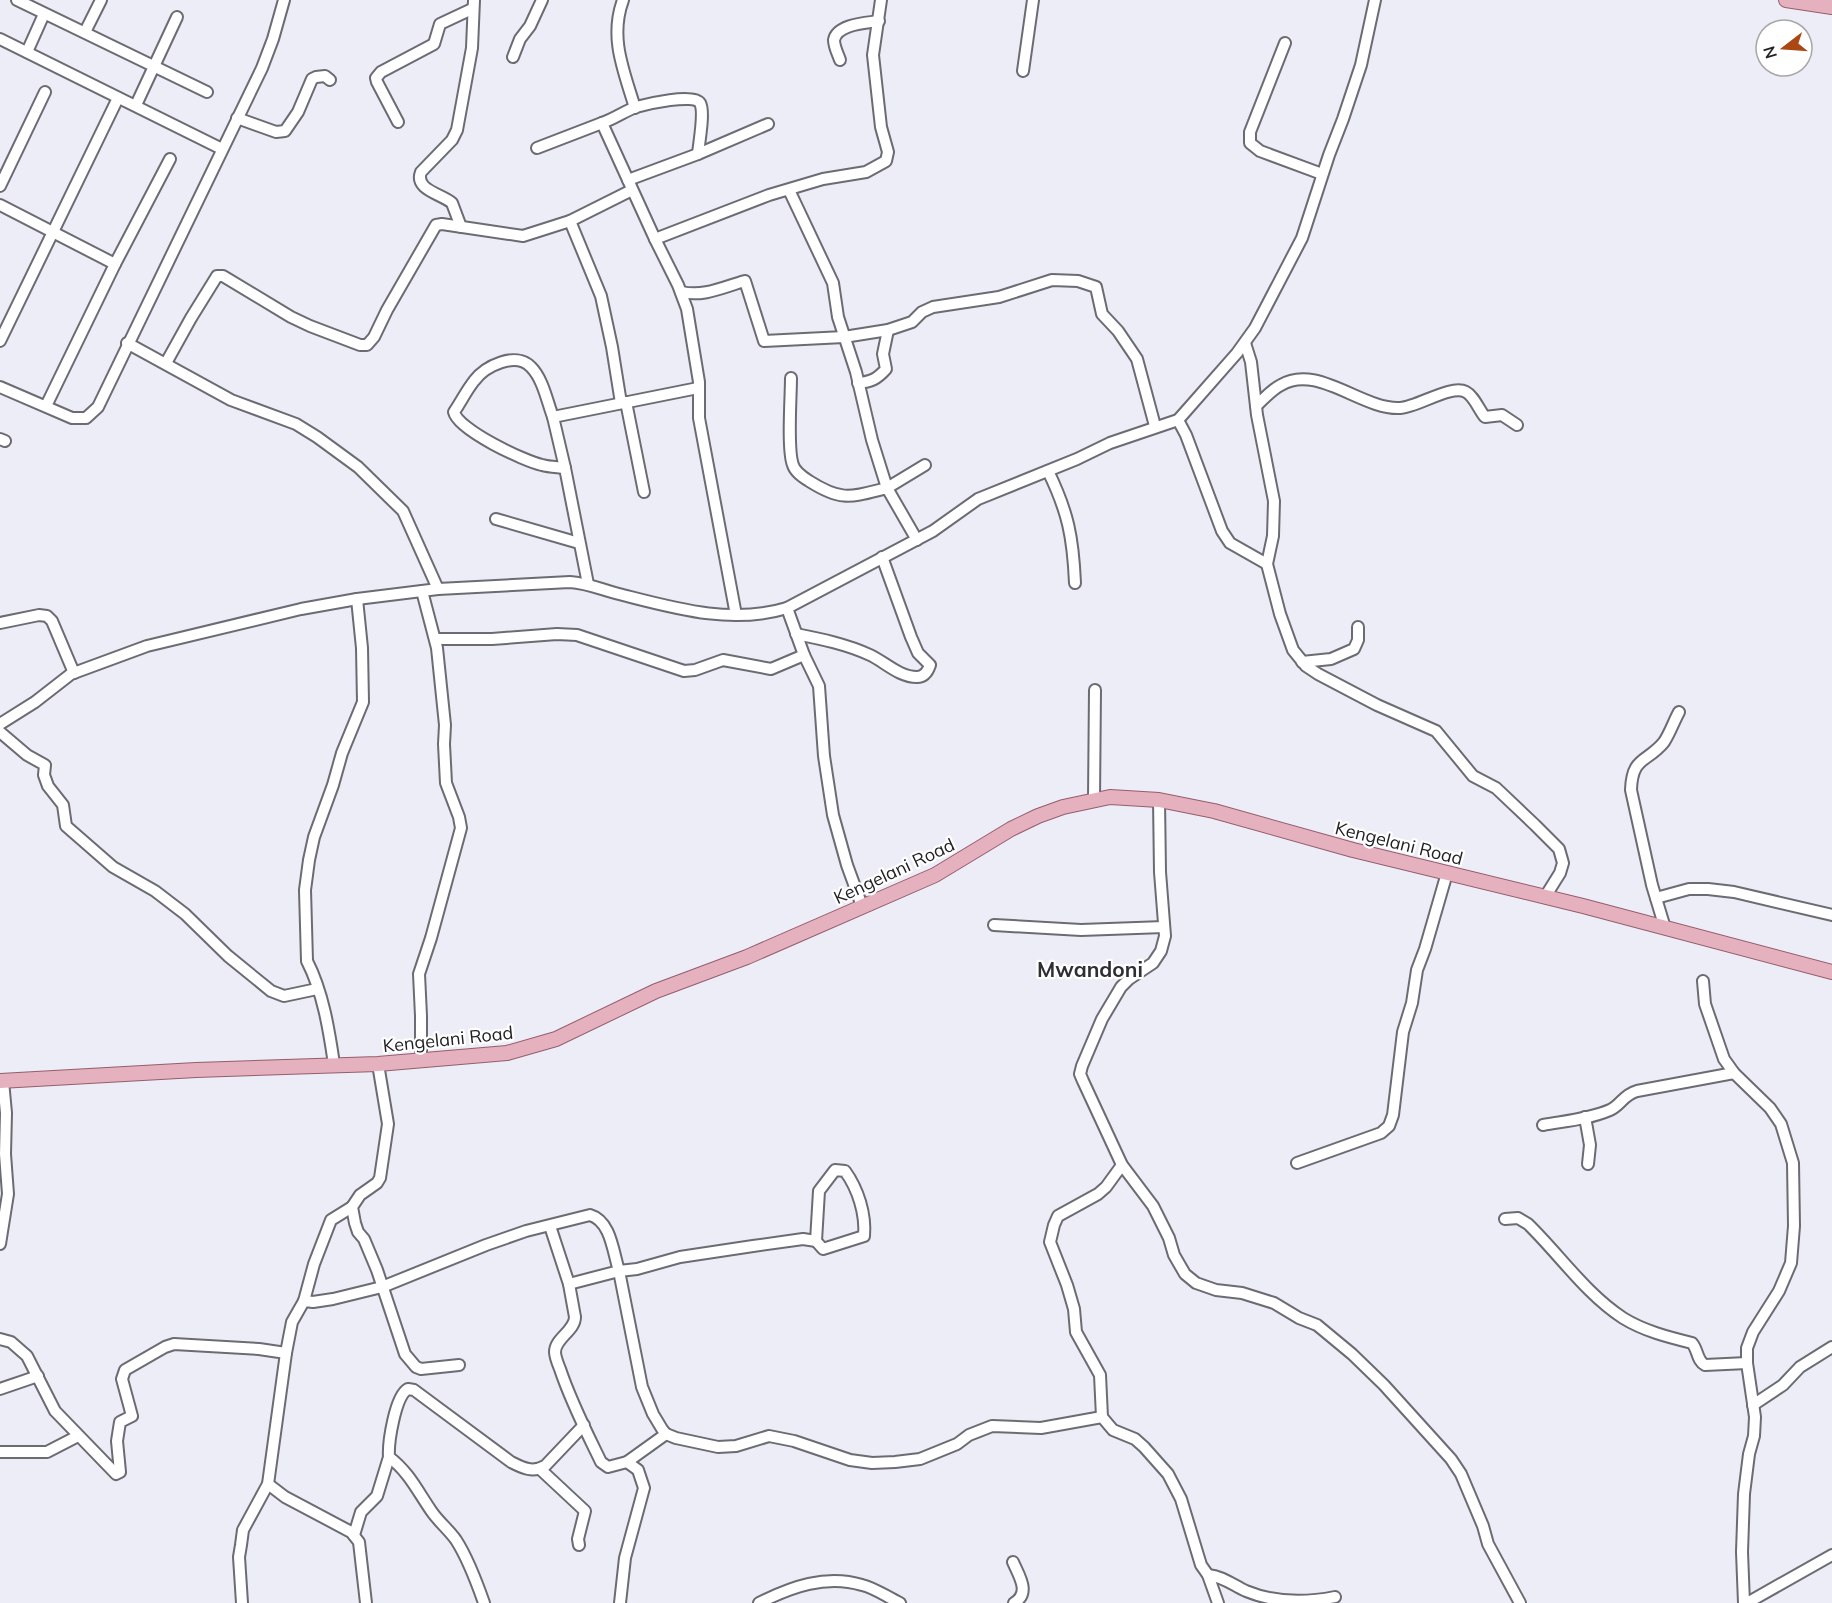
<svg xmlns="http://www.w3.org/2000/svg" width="1832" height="1603" font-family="Mulish,sans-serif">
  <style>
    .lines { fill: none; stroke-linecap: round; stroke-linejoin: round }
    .minor-casing { stroke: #6b6c73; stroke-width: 14 }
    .major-casing { stroke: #955d6c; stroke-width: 16 }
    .minor { stroke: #fff; stroke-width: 10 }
    .major { stroke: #e5b1be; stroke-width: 14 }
    .labels { text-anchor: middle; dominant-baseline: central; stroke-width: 4.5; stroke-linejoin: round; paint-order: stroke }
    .street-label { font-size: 18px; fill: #222225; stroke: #fff }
    .quarter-label { font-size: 21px; font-weight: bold; fill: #2e2f35; stroke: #fff }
  </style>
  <rect width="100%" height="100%" fill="#ecedf6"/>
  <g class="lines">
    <g class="minor-casing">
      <g id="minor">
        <path d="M17,0L207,92"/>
        <path d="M623,0C609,38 624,71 635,108"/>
        <path d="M85,32L101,0"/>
        <path d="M0,39L222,149"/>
        <path d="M1285,43L1250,132V143L1260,151L1322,174"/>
        <path d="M27,52L44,14"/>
        <path d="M513,57L520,39L530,26L542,0"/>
        <path d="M840,60C838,54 834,47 834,40C837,24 866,23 879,21"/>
        <path d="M1023,71L1033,0"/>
        <path d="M136,105L177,17"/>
        <path d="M237,118L276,132L285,131L298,112L312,79L316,77L325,76L330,80"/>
        <path d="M398,122L377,82L376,78L381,72L434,44L440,24L472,9"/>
        <path d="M537,148L602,123"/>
        <path d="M698,154C699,142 705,112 700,103C694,93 647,104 636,107C625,111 614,119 602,123L655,239L678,285L687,309L699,382V418L736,615"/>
        <path d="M628,180L698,154L768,124"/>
        <path d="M0,186L45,92"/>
        <path d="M789,190L833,283L838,317L856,372L872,440L887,488L925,465"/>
        <path d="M0,205L115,264"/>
        <path d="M570,221L601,296L612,347L621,403"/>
        <path d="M461,227L452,203C442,194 414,190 421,172L452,140L457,130L472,48L474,0"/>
        <path d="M655,239L769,195L823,179L866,172L886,161L888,152L881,127L873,55L881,0"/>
        <path d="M681,292C705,297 723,287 745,281L764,341L844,337L888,330L912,322L922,312L933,307L999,297L1052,280L1078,281L1096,287L1102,314L1118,331L1137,359L1155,426"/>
        <path d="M0,341L118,98"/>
        <path d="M127,343L231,400L296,424L317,437L358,467L403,511L438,589"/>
        <path d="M1245,343L1251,362L1257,415L1274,501L1273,536L1267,564L1280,614L1293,650L1306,666L1318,674L1377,705L1436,731L1473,776L1496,788L1535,825L1559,849L1563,863L1560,873L1545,897"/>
        <path d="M166,363L191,318L217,276H223L291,317L310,326L360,345H367L374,337L387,310L436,225L442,224L523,236L570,221L632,190"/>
        <path d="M791,378C791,397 787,450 793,465C795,472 803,477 809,481C842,502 851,497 887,488L917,540"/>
        <path d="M858,383C871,382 877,379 886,369L883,354L888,330"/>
        <path d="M0,387L72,418H86L98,407L262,68L273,39L284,0"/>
        <path d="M626,402L644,492"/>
        <path d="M46,406L115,264L170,159"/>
        <path d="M1256,406C1264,399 1271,390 1281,385C1317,363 1362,410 1400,408C1418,407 1451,384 1466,392C1474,396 1479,410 1485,417L1502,415L1517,425"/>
        <path d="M553,417C547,401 543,379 531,367C516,351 485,366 474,381C466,391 461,402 454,412C458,430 524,461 542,465C549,467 557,467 565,468"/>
        <path d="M1178,420L1186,435L1222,531L1230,543L1267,564"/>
        <path d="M0,439L5,441"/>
        <path d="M1048,471C1068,512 1073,537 1075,583"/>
        <path d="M496,519L579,543"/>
        <path d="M588,584L565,468L553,417L698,388"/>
        <path d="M787,608L804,655L819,686L824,756L833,815L847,865L862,906"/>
        <path d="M0,623L39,615L47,616L52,621L74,673"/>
        <path d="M796,634C821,639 846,644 870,655C885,662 899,677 917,677C924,677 928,671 930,665L918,653L911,637L882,557"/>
        <path d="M436,639H492L557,634L577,635L684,671L695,670L723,660L771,669L804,655"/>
        <path d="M1302,662L1331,659L1354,649L1358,640V627"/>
        <path d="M0,724L35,702L71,674L147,646L301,609L357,599L438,589L570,582C587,583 603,590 619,594C674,608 731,625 787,608L933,531L978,499L1077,459L1110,443L1178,420L1186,411L1237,353L1255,328L1302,238L1329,155L1343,119L1361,65L1375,0"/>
        <path d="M0,732L27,755L45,765L44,775L48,786L63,805L66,826L113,867L155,891L185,914L228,956L271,991L284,996L317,989"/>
        <path d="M1094,799L1095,690"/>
        <path d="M1159,800L1160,872L1165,936L1161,951L1153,963L1129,979L1121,987L1102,1019L1082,1066L1080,1074L1083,1081L1122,1165L1153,1206L1169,1238L1174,1255L1185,1274L1196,1283L1216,1290L1242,1293L1274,1303L1299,1318L1317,1325L1352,1354L1384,1385L1451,1459L1461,1474L1483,1526L1488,1544L1520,1603"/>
        <path d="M1656,898L1689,889H1708L1734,892L1832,915"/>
        <path d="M994,925L1081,930L1164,927"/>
        <path d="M1665,928L1652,885L1631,790C1632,756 1647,763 1664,742C1670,733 1674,721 1679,712"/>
        <path d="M1703,981L1705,1004L1724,1059L1734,1073L1770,1108L1781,1124L1793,1163L1794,1226L1791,1263L1779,1291L1753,1332L1747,1348V1363L1755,1417L1754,1436L1749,1454L1744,1494L1742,1552L1744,1603"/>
        <path d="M421,1060V1016L419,974L431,938L461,828L459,817L446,783L444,744L445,725L437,648L422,591"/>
        <path d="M334,1064C329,1030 323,992 307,961L305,890L309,860L314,837L333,785L342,753L363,702L362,648L357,599"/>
        <path d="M378,1064L388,1124L380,1178L377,1183L360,1195L352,1207L355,1223L358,1232L364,1239L377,1270L405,1354L416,1367L421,1369L459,1365"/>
        <path d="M1585,1117L1590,1145L1588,1164"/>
        <path d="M1543,1125C1565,1121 1589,1119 1610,1110C1621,1105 1623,1095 1637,1091L1734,1073"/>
        <path d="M1297,1163L1381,1133L1389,1126L1393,1115L1403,1032L1412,1003L1417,970L1425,949L1447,873"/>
        <path d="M1122,1165L1106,1187L1098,1194L1058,1216L1054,1225L1050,1242L1067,1285L1074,1309L1076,1332L1100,1375L1102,1417L1113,1430L1135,1439L1144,1447L1168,1474L1181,1499L1201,1565L1208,1575L1218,1603"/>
        <path d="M835,1170L845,1171C858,1189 866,1214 864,1236L823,1249L816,1241L819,1191Z"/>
        <path d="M1505,1219L1518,1218L1528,1224C1559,1254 1586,1294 1623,1318C1644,1331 1668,1337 1692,1343C1698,1350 1697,1361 1705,1365L1747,1363"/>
        <path d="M550,1226L569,1284L575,1317C575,1331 555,1338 555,1352C555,1357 558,1364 560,1369C571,1402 586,1431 601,1462L608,1467L627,1462L666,1434"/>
        <path d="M816,1241L803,1239L753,1246L680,1257L637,1269L619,1271L642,1387L653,1414L662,1429L666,1434L676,1438L718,1447L736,1446L769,1436L794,1441L850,1460L872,1463L895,1462L920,1459L957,1444L969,1435L992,1426L1041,1428L1102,1417"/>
        <path d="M0,1244L8,1194L5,1154L6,1113L3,1081"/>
        <path d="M304,1301L313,1302L333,1299L382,1287L486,1245L526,1231L590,1215C611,1221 613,1252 619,1271L569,1284"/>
        <path d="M0,1339L11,1342L27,1356L55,1411L116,1474L120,1472L117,1441L120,1422L132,1416L122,1379L125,1370L165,1347L174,1344L259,1349L286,1353"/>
        <path d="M0,1389L38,1376"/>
        <path d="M1753,1405L1783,1385L1800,1367L1832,1347"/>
        <path d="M0,1452H47L78,1436"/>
        <path d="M540,1469L585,1511L578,1539L579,1545"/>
        <path d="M268,1484L285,1497L351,1532L359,1542L366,1603"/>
        <path d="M354,1535L361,1512L377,1496L389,1457"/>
        <path d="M1013,1562C1019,1576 1031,1593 1014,1603"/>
        <path d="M1208,1575C1222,1576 1233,1585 1246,1591C1275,1603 1305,1603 1335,1597"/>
        <path d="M242,1603L239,1557L241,1545L243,1530L268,1484L286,1353L292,1322L304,1301L314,1264L331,1220L352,1207"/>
        <path d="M484,1603C477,1583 467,1557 456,1540C449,1530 439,1522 432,1512C418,1492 409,1472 389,1457C388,1443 395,1396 408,1389L414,1390L511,1462C523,1468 532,1473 545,1466L584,1425"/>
        <path d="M620,1603L625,1558L644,1488L638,1470L627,1462"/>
        <path d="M759,1603C791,1587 826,1574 862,1585C875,1588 887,1597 900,1603"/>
        <path d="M1747,1603L1832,1555"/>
      </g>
    </g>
    <g class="major-casing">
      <g id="major">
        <path d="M1786,0L1832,7"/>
        <path d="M0,1081L196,1070L378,1064L507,1053L556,1039L656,991L747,957L935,875L1011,829L1038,816L1063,807L1110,797L1159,800L1214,811L1353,850L1583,906L1832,972"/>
      </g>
    </g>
    <use href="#minor" class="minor"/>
    <use href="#major" class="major"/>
  </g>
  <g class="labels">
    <g class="street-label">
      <text transform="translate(1399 843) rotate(14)">Kengelani Road</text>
      <text transform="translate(894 871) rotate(-25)">Kengelani Road</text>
      <text transform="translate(448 1039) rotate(-6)">Kengelani Road</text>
    </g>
    <g class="quarter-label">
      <text x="1090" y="969">Mwandoni</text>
    </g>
  </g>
  <g transform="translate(1784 48) rotate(253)"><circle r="28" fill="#ffffff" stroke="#a7a7a8" stroke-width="1.5"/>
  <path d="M0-4.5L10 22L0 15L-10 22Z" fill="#ab4712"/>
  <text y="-9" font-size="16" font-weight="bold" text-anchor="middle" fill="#222225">N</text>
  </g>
</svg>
